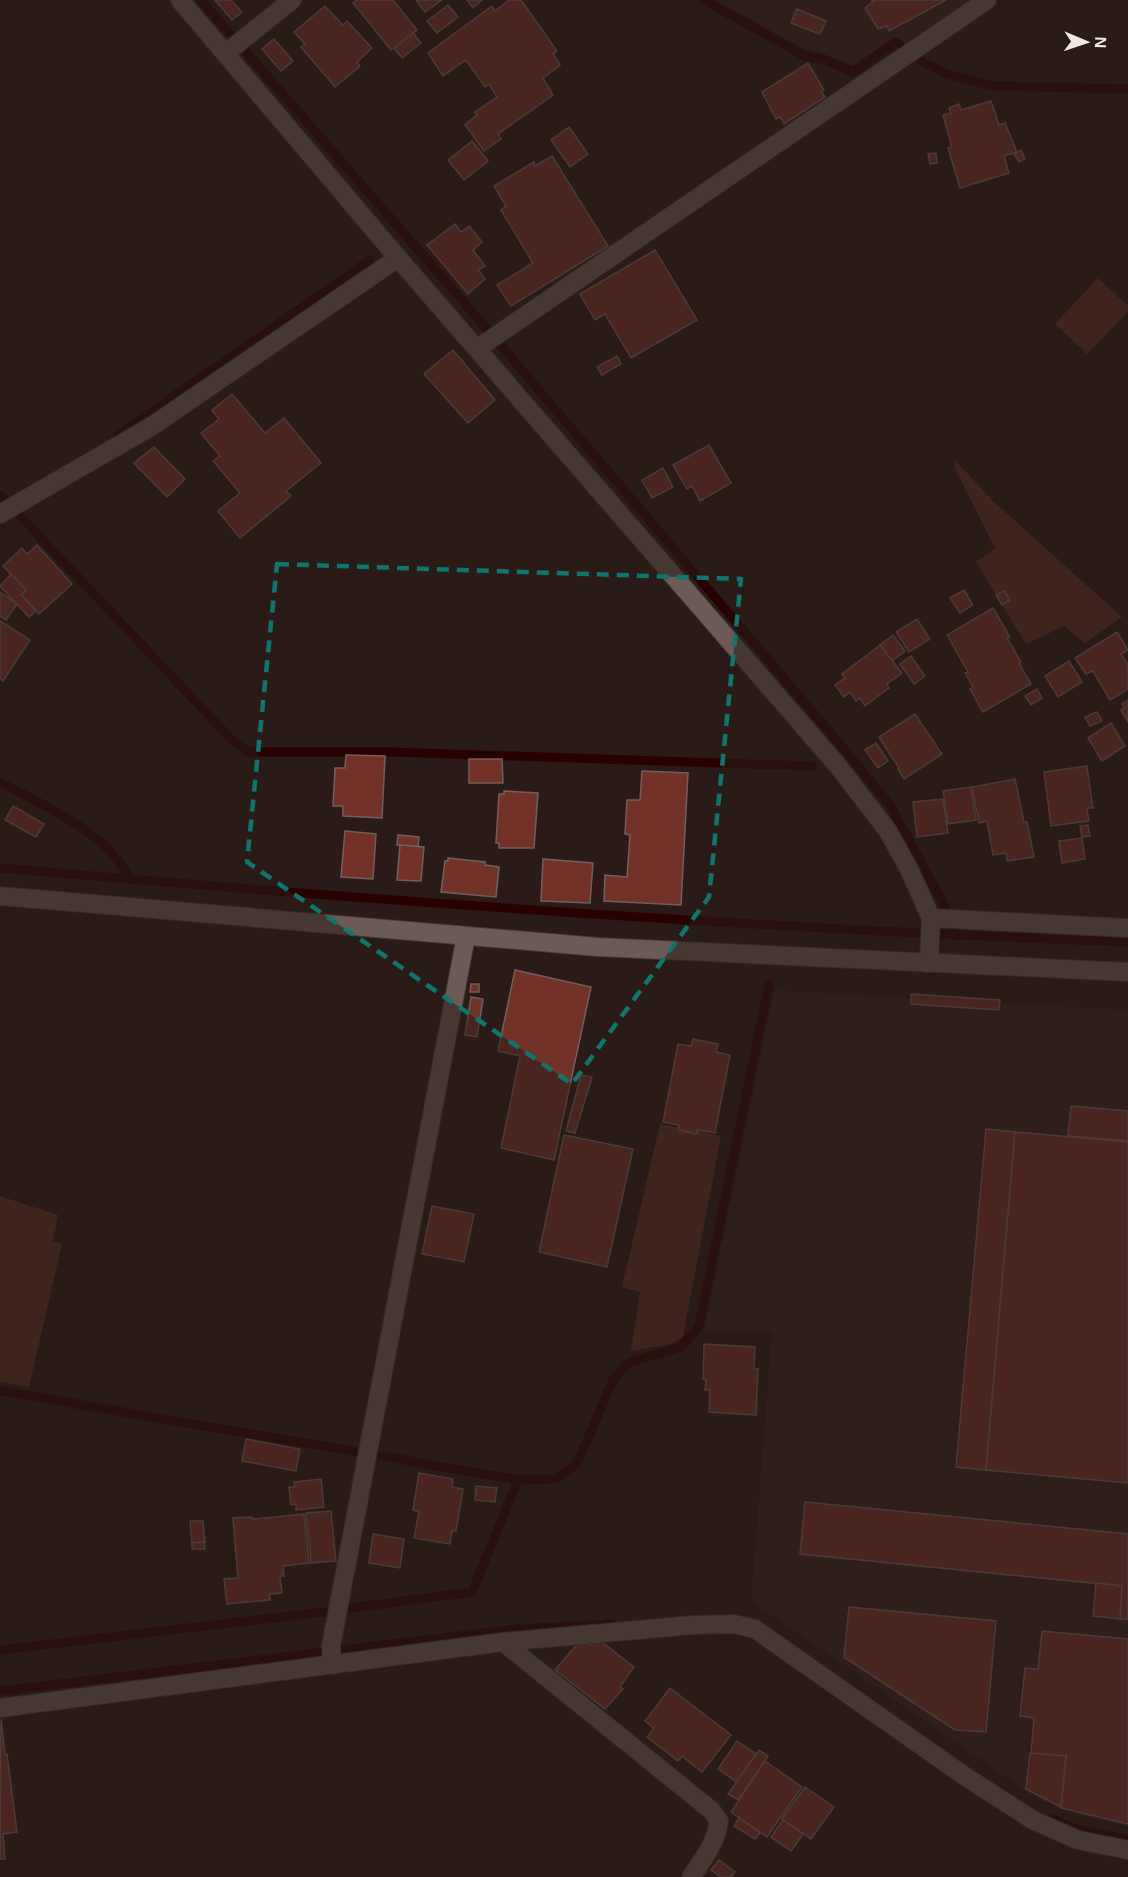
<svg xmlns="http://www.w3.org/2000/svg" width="1128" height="1877" font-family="Helvetica,sans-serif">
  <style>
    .built { fill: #38221e }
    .green { fill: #5b2f27 }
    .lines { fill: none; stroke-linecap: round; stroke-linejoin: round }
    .stream { stroke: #290000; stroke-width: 9 }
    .building { fill: #723228; stroke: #73605c; stroke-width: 1.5 }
    .minor-casing { stroke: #443836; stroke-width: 20 }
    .minor { stroke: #6c5a56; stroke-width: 18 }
    .marked { fill: none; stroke: #0f766e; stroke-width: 4.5; stroke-dasharray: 12 8; stroke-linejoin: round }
  </style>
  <rect width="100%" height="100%" fill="#2a1b18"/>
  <g class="built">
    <path d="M715,0H974L909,45L896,37L853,65L800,46Z"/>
    <path d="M774,990L1128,1010V1826L1073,1814L1038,1799L751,1601L772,1331H704Z"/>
  </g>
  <g class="green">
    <path d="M1098,278L1128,306V312L1087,354L1055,324Z"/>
    <path d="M956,461L993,501L1122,617L1085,643L1064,626L1026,644L976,562L995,548L954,467Z"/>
    <path d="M660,1124L721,1136L683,1336L672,1344L631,1351L640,1292L622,1287Z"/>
    <path d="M0,1196L58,1215L53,1241L62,1244L29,1387L0,1382Z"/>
  </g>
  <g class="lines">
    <g class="stream">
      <path d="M201,0L481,322L839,743L890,805L948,912L956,936"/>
      <path d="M704,0L805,56L823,59L853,72L896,42L900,45"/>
      <path d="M921,61L947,74L992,86L1128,89"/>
      <path d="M117,436L370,260"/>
      <path d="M0,495L3,498"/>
      <path d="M21,517L233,741L248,752H392L812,766"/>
      <path d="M0,782C44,806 108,832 130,880"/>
      <path d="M0,868C376,901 751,928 1128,942"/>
      <path d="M0,1391L358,1452"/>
      <path d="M376,1455L518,1480L555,1479L577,1464L613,1380L628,1363L681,1347L699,1326L769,984"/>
      <path d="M351,1608L472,1592L518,1480"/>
      <path d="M0,1650L325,1612"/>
      <path d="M0,1691L516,1629L612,1624"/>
      <path d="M1053,1819L1076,1829L1128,1840"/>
    </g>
  </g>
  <g class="building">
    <path d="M215,0H231L242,12L232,20Z"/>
    <path d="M357,0H393L417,30L391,50L353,3Z"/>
    <path d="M416,0H442L425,12Z"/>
    <path d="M467,0H482L473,8Z"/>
    <path d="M509,0H521L557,51L553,54L560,65L543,78L553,95L498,134L501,139L484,151L465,125L477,115L475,112L497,97L489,84L485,87L466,60L443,76L428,53L492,6L495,11Z"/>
    <path d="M871,0H946L889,31L887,26L878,29L865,8L873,2Z"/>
    <path d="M448,5L458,17L437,33L427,21Z"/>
    <path d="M325,6L343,25L347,21L372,48L357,62L360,66L335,87L301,47L305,44L294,32Z"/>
    <path d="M797,9L826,21L820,34L791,23Z"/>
    <path d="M413,33L421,43L402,58L394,48Z"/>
    <path d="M274,39L293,61L281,71L262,49Z"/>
    <path d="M808,63L824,90L821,91L825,97L784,124L780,117L776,119L762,92Z"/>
    <path d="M991,101L999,125L1005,123L1017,152L1004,156L1009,173L960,188L948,148L952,147L943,115L951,113L949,108L959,104L961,110Z"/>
    <path d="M569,127L588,154L570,167L551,140Z"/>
    <path d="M472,141L488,161L464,180L448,160Z"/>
    <path d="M1021,150L1025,159L1019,162L1014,154Z"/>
    <path d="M936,153L937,163L930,164L928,154Z"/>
    <path d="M552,156L608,246L511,306L497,285L533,263L501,210L506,206L494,186L534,162L535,166Z"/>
    <path d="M455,224L461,232L469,226L482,242L473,250L485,266L478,270L485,279L468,294L427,245Z"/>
    <path d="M655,250L697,320L631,358L605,314L595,320L580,294Z"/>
    <path d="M453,350L495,400L468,423L424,374Z"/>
    <path d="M617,356L621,364L602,375L597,367Z"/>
    <path d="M232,394L265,433L284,418L321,463L286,491L291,496L240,538L218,511L240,493L213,461L220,456L201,433L219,419L212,410Z"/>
    <path d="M709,445L731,483L700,501L692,486L687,489L673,465Z"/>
    <path d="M154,447L185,479L167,497L134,463Z"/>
    <path d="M663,468L673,487L652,498L642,480Z"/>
    <path d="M37,545L72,584L39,614L21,595L26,590L3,566L22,548L27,554Z"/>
    <path d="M11,574L26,590L21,595L36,611L29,617L0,586Z"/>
    <path d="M964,590L973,605L960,613L950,598Z"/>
    <path d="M1004,591L1010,600L1002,605L996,595Z"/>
    <path d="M0,592L17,604L6,620L0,616Z"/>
    <path d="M993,608L1010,637L1007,638L1021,662L1019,663L1031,684L983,712L970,689L973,687L965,673L968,672L947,635Z"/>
    <path d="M917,619L930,639L909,652L896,632Z"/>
    <path d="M0,621L30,640L3,681L0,679Z"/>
    <path d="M1117,632L1128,650L1121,654L1128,665V689L1110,700L1093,671L1086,674L1075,658Z"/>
    <path d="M893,635L905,651L892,661L880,645Z"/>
    <path d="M880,645L902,673L887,684L889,688L865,706L860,698L856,701L850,692L844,697L835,685L845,678L842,674Z"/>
    <path d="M911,656L925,676L914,684L900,664Z"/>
    <path d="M1069,661L1082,682L1058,697L1045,676Z"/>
    <path d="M1037,689L1042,698L1031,705L1025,696Z"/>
    <path d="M1128,700V722L1121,710L1125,708L1122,704Z"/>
    <path d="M1097,712L1102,721L1090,726L1085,717Z"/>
    <path d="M915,714L942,754L904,779L898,769L899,768L879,737Z"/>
    <path d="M1111,723L1125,746L1102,761L1088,738Z"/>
    <path d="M876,743L888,761L878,768L865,750Z"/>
    <path d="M346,755L385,756L382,818L343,816V806H333L335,768H345Z"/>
    <path d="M469,759H502L503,783H469Z"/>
    <path d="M1087,766L1093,808H1087L1089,821L1051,826L1044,772Z"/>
    <path d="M642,771L688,773L681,905L604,901L605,875L627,877L630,835L625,834L627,800H640Z"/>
    <path d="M1015,779L1024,822H1027L1034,857L1007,861L1006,853L993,855L987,821L979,823L972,787Z"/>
    <path d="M971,787L976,820L948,824L943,791Z"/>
    <path d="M504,791L538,793L534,848H499V843H496L499,794H504Z"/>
    <path d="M943,799L948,833L917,837L913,802Z"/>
    <path d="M13,806L44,824L36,837L5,820Z"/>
    <path d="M1088,825L1090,836L1082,837L1080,826Z"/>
    <path d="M345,831L376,834L373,879L341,877Z"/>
    <path d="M398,835L419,837L418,847L397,845Z"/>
    <path d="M1082,838L1085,859L1062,863L1059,841Z"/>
    <path d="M400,845L424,847L421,881L397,880Z"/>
    <path d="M448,858L485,862V865L499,867L496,897L441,892L445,861H448Z"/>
    <path d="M543,859L593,863L590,903L541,901Z"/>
    <path d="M515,970L591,987L554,1160L501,1148L520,1056L498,1051Z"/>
    <path d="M471,984H479V992H470Z"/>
    <path d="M911,994L1000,1000L999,1010L911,1004Z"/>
    <path d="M471,997L483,999L477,1037L465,1035Z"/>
    <path d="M693,1039L718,1044L716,1052L730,1055L715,1133L697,1130V1134L678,1130L679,1125L663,1122L678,1044L691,1046Z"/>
    <path d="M581,1075L592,1077L575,1133L566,1131Z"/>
    <path d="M1071,1106L1128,1111V1141L1068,1136Z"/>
    <path d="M986,1129L1015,1132L986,1470L956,1467Z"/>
    <path d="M1015,1132L1128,1142V1483L986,1470Z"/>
    <path d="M564,1135L633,1149L607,1267L539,1252Z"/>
    <path d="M432,1206L474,1214L464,1262L422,1254Z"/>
    <path d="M704,1344L755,1347L754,1369H758L756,1415L709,1412L710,1390H705L706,1380L703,1379Z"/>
    <path d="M246,1439L300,1449L296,1471L242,1461Z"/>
    <path d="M419,1473L453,1479L452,1487L463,1489L456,1531H452L450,1544L414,1538L419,1512L413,1510Z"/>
    <path d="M321,1479L324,1507L296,1510V1504L291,1505L289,1487H295L294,1482Z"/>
    <path d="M476,1486L497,1488L495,1502L475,1500Z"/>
    <path d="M805,1502L1128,1534V1619H1120L1122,1586L800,1554Z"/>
    <path d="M331,1511L336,1561L311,1563L306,1513Z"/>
    <path d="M304,1514L309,1563L283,1566L284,1576H280L282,1593L269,1594L270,1600L227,1604L224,1579L238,1578L233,1518L252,1517L253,1519Z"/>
    <path d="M190,1521H203L205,1542L192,1543Z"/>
    <path d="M373,1534L404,1539L400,1568L369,1563Z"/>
    <path d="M204,1542L205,1549H192V1543Z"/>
    <path d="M1096,1583L1122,1586L1120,1619L1093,1616Z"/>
    <path d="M849,1607L996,1621L986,1732L955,1730L844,1657Z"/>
    <path d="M1042,1631L1128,1639V1824L1061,1808L1066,1756L1031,1753L1034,1718L1020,1716L1025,1668L1038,1669Z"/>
    <path d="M596,1639H598L634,1667L620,1687L623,1689L605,1709L555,1670L580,1641L584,1640L590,1645Z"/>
    <path d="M670,1688L731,1735L702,1772L682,1756L678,1761L647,1737L654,1728L645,1721Z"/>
    <path d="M1,1719L5,1754H7L17,1832L3,1834L5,1859H0Z"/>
    <path d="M737,1741L756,1754L737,1782L718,1769Z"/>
    <path d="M759,1750L768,1756L738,1800L728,1794Z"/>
    <path d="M1030,1753L1066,1756L1061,1807L1026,1789Z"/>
    <path d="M765,1761L802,1787L767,1837L731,1812Z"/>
    <path d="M805,1787L834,1807L811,1839L782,1819Z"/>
    <path d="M739,1818L760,1833L755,1839L734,1826Z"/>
    <path d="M783,1820L803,1834L791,1851L771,1837Z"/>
    <path d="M719,1860L735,1872L731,1877H721L711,1870Z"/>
  </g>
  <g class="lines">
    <g class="minor-casing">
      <g id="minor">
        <path d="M180,0L398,258L838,766L888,831L910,871L931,918L929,963"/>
        <path d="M226,53L292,0"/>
        <path d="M478,348L987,0"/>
        <path d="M0,514L152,426L398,258"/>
        <path d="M0,896L598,947L1128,972"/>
        <path d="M931,918L1128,928"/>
        <path d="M503,1642L693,1625L734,1624L755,1629L966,1777L1033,1820L1078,1840L1128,1850"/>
        <path d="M332,1665L331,1646L466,936"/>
        <path d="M0,1708L503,1642L711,1810L719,1821C716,1843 703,1859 691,1877"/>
      </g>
    </g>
    <use href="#minor" class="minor"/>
  </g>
  <path d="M0 0H1128V1877H0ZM277,564L741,579L709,897L572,1084L247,862Z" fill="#2a1b18" fill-opacity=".55" fill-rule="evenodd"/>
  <path class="marked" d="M277,564L741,579L709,897L572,1084L247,862Z"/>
  <g transform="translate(1086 42) rotate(92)" stroke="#2a1b18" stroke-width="4.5" paint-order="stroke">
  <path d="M0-4.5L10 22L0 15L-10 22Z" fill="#f3e8e6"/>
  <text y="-9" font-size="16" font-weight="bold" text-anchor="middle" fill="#f3e8e6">N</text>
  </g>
</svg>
